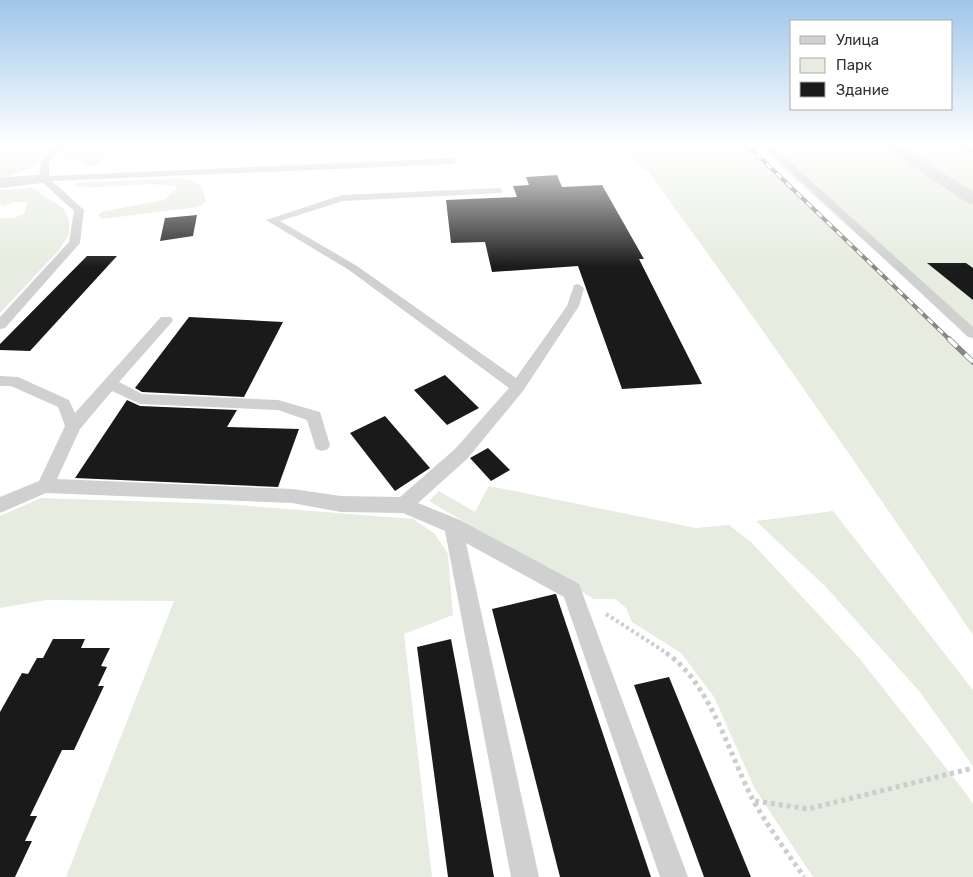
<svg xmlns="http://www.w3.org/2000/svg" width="973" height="877" font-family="Rubik,sans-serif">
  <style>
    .green { fill: #e6ecdf }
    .building { fill: #1a1a1a }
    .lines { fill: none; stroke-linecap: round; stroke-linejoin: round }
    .path-far1 { stroke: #cdcdcd; stroke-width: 4; stroke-dasharray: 3 3; stroke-linecap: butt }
    .path { stroke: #cdcdcd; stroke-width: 5; stroke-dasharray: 4 4; stroke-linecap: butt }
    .service { fill: #d0d0d0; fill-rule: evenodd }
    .minor { fill: #d0d0d0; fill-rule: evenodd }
    .rail-far1-casing { stroke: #888; stroke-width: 4 }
    .rail-casing { stroke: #888; stroke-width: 5.5 }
    .rail-far1 { stroke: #fff; stroke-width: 2.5; stroke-dasharray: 7; stroke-linecap: butt }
    .rail { stroke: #fff; stroke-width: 4; stroke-dasharray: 11; stroke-linecap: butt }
  </style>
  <rect width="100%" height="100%" fill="#fff"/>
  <g class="green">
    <path d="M0,144H58L31,168L0,179Z"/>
    <path d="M72,144L116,145L95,167L84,166L83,157L79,156L72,160L59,158Z"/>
    <path d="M624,144H743L835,229L973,365V635C867,478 759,323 647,170L640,167Z"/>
    <path d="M756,144H973V339Z"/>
    <path d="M180,179L191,180L202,187L206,202L198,207L102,219L98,216L101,212L164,200L178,187C145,179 108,191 74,186L80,182Z"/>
    <path d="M33,188L64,209L69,221V234L59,250L0,313V218H13L24,214L27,202H14L2,206L0,204V190Z"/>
    <path d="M489,486L696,528L729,525L751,542L860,659L964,791L973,804V877H813L755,789L714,697L681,653L632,622L626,608L615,599H594L429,501L439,491L475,512Z"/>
    <path d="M41,498L224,504L413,519L435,534L448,554L453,615L404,634L432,877H66L174,601L46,600L0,608V516Z"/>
    <path d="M833,511L973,690V766L920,692L825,586L756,521Z"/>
  </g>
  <g class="building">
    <path d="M557,175L562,187L602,185L644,259H639L702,384L622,389L578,266L492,272L485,242L451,243L446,200L517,197L513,186L529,185L526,177Z"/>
    <path d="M197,215L193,236L160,241L165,218Z"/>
    <path d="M87,256H117L30,351L0,350V344Z"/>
    <path d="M927,263H966L973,268V300Z"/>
    <path d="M189,317L283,322L244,397L142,392L135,388Z"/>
    <path d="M445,375L479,408L447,425L414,390Z"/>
    <path d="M127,400L140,406L237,410L227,427L299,429L278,487L75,478Z"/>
    <path d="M385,416L430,468L395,491L350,433Z"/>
    <path d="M488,448L510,470L491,481L470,458Z"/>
    <path d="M555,594H556L651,877H560L492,609Z"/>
    <path d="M53,639H85L81,648H110L101,666L107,667L98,686H104L74,750H62L30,816H37L25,841H32L15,877H0V712L22,673L28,674L37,658H43Z"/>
    <path d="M451,639L458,676L494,877H448L417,647Z"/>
    <path d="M669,677L751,877H704L634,685Z"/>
  </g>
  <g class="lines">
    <path class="path-far1" d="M606,614L668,654"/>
    <g class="path">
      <path d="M666,653C710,682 729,754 753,800C768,827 787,852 804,877"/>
      <path d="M755,801L808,809L973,768"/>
    </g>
    <g class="service">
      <path d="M58,144H67L49,162V176L453,158L457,161L453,164L52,181L84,210L80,243L5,328L0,329V317L69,242L74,211L39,179L41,161Z"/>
      <path d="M761,144H770L973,327V338L968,337Z"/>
      <path d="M955,144H965L973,148V155Z"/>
      <path d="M499,188L502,189V193L343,201L280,221L357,266L516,378L567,306L574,285L578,284L584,288L579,306L523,391L467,459L418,503L460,520L579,584L688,877H660L564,597L466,543L539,877H511L445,531L403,513L341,512L292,503L46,493L0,513V497L39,481L65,426L58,407L11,386H0V376L18,377L69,400L75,413L161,317H171L173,320L171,323L119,382L142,394L278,400L320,412L330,445L328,449L322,451L316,449L307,420L278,410L140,404L112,391L80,429L57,479L292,489L341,496L400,497L455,449L509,388L349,270L266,220L342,195Z"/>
    </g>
    <g class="minor">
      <path d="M881,144H898L973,192V204L967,203Z"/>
      <path d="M44,174L50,176L52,179L50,182L0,188V178Z"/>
    </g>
    <g class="rail-far1-casing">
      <path id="rail-far1" d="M746,144L950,340"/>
    </g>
    <g class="rail-casing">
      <path id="rail" d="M949,339L973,362"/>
    </g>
    <use href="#rail-far1" class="rail-far1"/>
    <use href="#rail" class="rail"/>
  </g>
  <linearGradient id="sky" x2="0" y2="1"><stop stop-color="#9ec6ea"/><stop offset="0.54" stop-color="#fff"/><stop offset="1" stop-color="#fff" stop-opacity="0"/></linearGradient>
  <rect width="973" height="267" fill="url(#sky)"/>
  <rect x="790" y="20" width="162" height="90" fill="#ffffff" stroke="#adadad"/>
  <rect x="800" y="36" width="25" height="8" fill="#d0d0d0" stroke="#adadad"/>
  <text x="836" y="45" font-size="15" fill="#333333">Улица</text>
  <rect x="800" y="58" width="25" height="15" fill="#e6ecdf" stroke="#adadad"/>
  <text x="836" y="70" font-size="15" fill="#333333">Парк</text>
  <rect x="800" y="82" width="25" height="15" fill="#1a1a1a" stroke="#adadad"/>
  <text x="836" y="95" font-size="15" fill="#333333">Здание</text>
</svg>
